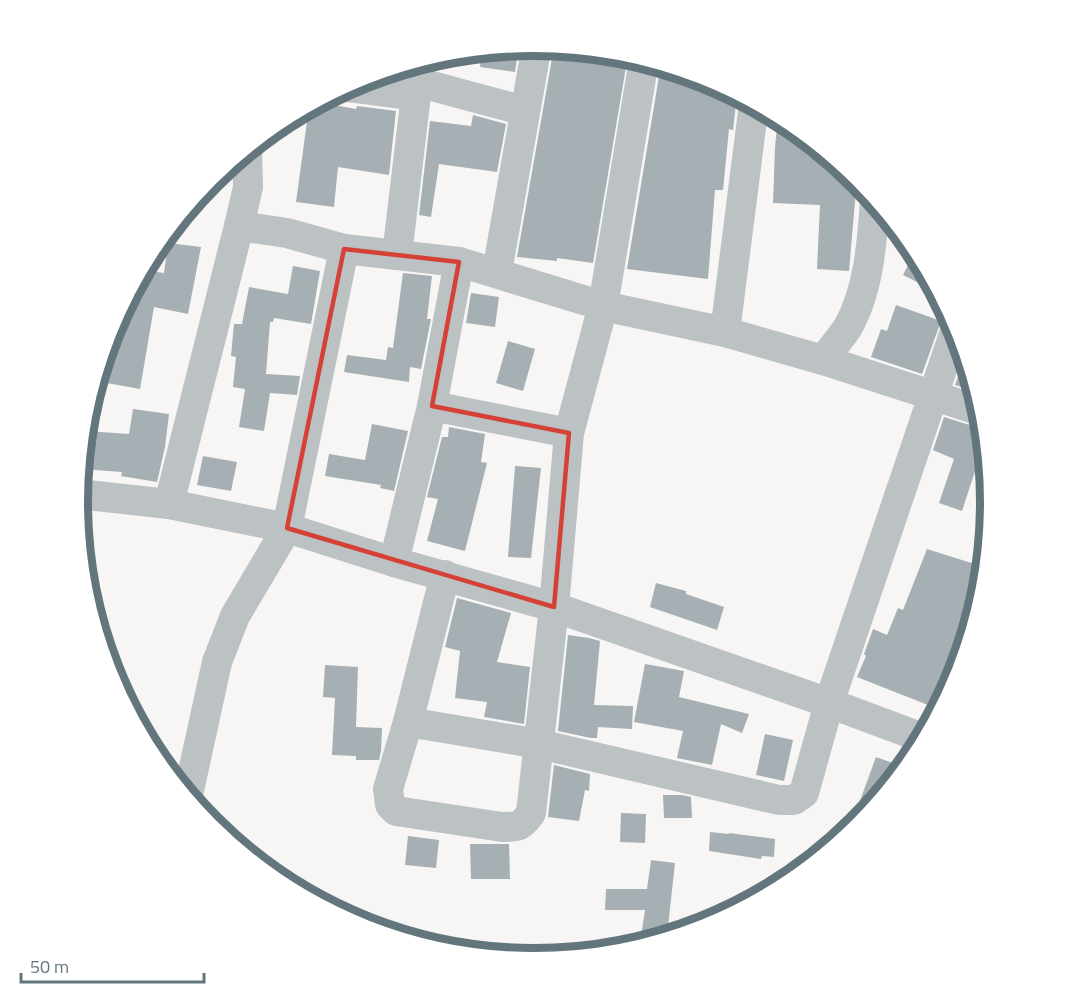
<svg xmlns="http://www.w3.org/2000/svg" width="1068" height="1003" font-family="'Titillium Web',sans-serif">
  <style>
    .building { fill: #a6afb3 }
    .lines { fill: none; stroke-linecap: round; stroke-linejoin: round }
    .minor { stroke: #bcc2c4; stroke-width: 30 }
    .marked { fill: none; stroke: #d54136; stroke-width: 4.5; stroke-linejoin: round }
    .rim { fill: none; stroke: #64767d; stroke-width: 8 }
  </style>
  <rect width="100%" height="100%" fill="#f7f6f4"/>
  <g class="building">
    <path d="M519,46L515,72L480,67L482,50Z"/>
    <path d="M554,47L628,55L593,263L557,258V261L517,257Z"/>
    <path d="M659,76L708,80L737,95L733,130L729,129L723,190H715L708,279L627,269Z"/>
    <path d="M317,102L356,109L357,106L396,111L389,175L338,167L334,207L296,202L309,107Z"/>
    <path d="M473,115L506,124L497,172L439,164L431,217L419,215L430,121L471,126Z"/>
    <path d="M778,117L788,122L857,179L849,271L817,269L820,205L773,203L775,147Z"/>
    <path d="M168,243L201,247L188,314L154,307L140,389L101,382L112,326L142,270L164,273Z"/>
    <path d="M915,251L924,267L937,292L903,275Z"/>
    <path d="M293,266L320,271L311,324L274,318L273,322H270L266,374L300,376L297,395L270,393L264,431L239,427L245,389L233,387L236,357L231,356L234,324H242L249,287L288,294Z"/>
    <path d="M403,273L432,276L427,319H431L421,369L410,367L409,382L344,372L347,355L386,360L388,347L393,348Z"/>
    <path d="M471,293L499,297L495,327L466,323Z"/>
    <path d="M896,305L941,321L922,374L871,357L881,329L887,331Z"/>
    <path d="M508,341L535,349L523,391L496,383Z"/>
    <path d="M965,356L972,380L975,391L955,385Z"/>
    <path d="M133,409L169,414L165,447L157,482L121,476L122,472L81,469L85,431L129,434Z"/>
    <path d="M944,417L976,427L983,428L985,441L962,511L939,503L954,459L933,450Z"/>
    <path d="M372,424L408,431L394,491L380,488L381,485L325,476L329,454L365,460Z"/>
    <path d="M449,427L485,434L481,462L487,463L465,551L427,541L438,499L427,497L442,437H448Z"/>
    <path d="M203,456L237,462L231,491L197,485Z"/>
    <path d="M515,466L541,468L531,558L508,557Z"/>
    <path d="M927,549L984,567L982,591L960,663L951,685L938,709L857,677L866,656L864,654L873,629L887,635L898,608L903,610Z"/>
    <path d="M656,583L686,591V594L724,607L717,630L650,607Z"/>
    <path d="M457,598L511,613L497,662L530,667L524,724L484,717L487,702L455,698L460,651L445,647Z"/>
    <path d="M568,635L589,638L600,641L594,705L633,706L632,729L598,727L597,738H591L558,731Z"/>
    <path d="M645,664L684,671L679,697L749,714L742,733L721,724L712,765L677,758L683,731L634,722Z"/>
    <path d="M325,665L358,667L356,727L382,728L381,751L379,760H356V756L332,755L335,698L323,697Z"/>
    <path d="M765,734L793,740L784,781L756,775Z"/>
    <path d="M876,757L904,767L851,829L850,828Z"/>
    <path d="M554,765L590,774L589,791L585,790L579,821L548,817Z"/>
    <path d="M663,795H682L691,797L692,818H664Z"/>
    <path d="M621,813L646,814L645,843L620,842Z"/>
    <path d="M710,832L729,834V833L775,839L774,857L762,856L761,859L709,851Z"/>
    <path d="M408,836L439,840L436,868L405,865Z"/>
    <path d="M470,844H509L510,879H471Z"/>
    <path d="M651,860L675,863L667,936L657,939L641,936L645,910H605L606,889H647Z"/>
  </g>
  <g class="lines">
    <g class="minor">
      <path d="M644,60L603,306L569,433L554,607L531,813C521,827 518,827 502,827L396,811L390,805L388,789L408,722L539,744L779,800H794L804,793L829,703L956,328"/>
      <path d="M417,82L525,111"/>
      <path d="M347,87L416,96"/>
      <path d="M247,150L248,187L239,226L287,233L344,249L459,262L603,306L725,332L823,360L981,411"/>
      <path d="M397,255L420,61"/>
      <path d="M497,272L537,45"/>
      <path d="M725,332L754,104"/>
      <path d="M823,360C831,349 841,338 848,327C869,290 872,242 875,201"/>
      <path d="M432,406L569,433"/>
      <path d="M78,494L169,504L287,528L394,562L554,607L829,703L923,738"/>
      <path d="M169,504L239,226"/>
      <path d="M394,562L432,406L459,262"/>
      <path d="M408,722L445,575"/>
      <path d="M188,795L217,662L235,616L287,528L344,249"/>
    </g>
  </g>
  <path class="marked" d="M344,249L459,262L432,406L569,433L554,607L287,528Z"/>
  <path d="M0 0H1068V1003H0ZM88 502a446 446 0 1 1 892 0a446 446 0 1 1-892 0Z" fill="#fff" fill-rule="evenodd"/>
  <path class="rim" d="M88 502a446 446 0 1 1 892 0a446 446 0 1 1-892 0Z"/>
  <path d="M21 973v9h183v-9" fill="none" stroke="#64767d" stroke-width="3"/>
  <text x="30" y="973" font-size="18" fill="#64767d" stroke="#ffffff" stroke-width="4.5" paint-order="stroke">50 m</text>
</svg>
